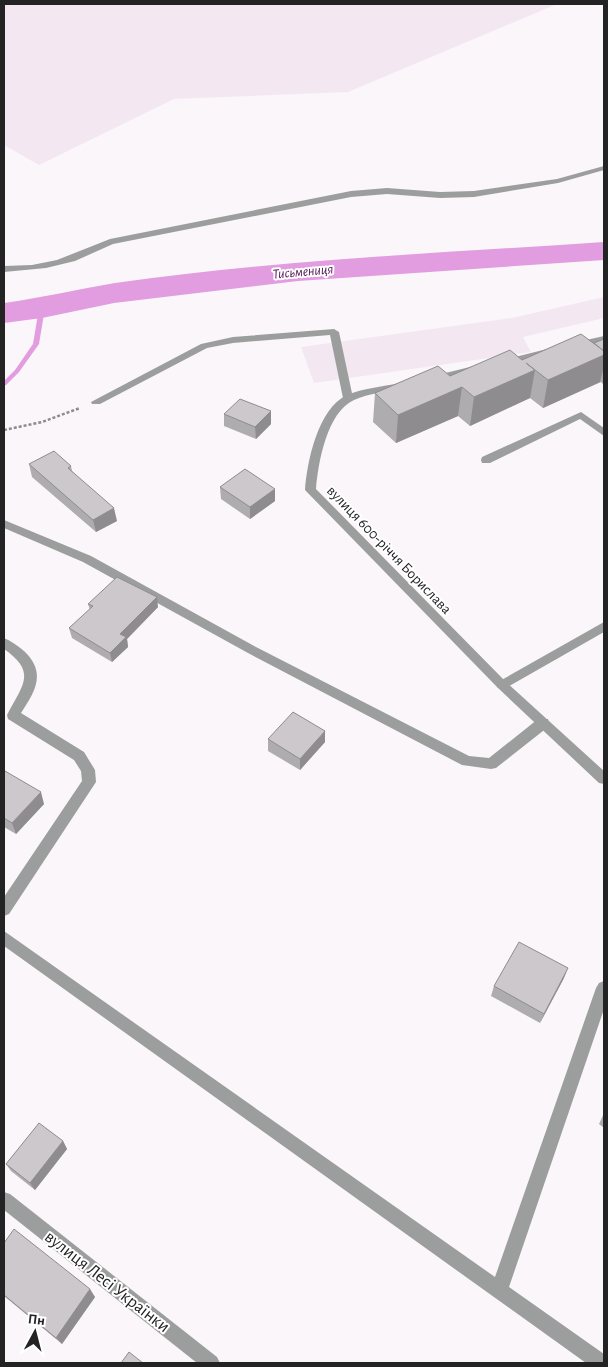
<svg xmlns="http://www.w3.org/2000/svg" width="608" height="1367" font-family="'Alegreya Sans',sans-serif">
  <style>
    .built { fill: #f3e8f2 }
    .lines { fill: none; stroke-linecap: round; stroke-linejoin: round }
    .stream { fill: #e29ce0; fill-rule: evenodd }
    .river { fill: #e29ce0; fill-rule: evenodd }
    .path { stroke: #8e8b8e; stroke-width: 2.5; stroke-dasharray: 3 2; stroke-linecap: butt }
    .service { fill: #9c9e9d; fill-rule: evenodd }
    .minor { fill: #9c9e9d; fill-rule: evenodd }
    .wall { fill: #afacaf }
    .shaded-wall { fill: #8f8c8f }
    .building { fill: #ccc8cc; stroke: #8f8c8f }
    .labels { text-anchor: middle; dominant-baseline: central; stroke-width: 4; stroke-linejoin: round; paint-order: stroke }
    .far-water-label { font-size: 14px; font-style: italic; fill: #480949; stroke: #fff }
    .street-label { font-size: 15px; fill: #242324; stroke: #fff }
    .near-street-label { font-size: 18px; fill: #242324; stroke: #fff }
  </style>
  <rect width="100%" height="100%" fill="#faf6fa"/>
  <g class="built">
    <path d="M4,4H557L348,92L174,99L39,165L4,145Z"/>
    <path d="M604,297V318L523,337L531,352L314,383L301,347L512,318Z"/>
  </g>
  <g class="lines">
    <path class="stream" d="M42,306L45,308L39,344L19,372L6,385L4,386V381L15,370L33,344L39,308Z"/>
    <path class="river" d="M604,242V260L298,281L114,303L42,318L4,323V303C41,298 78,289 115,283C277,260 441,253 604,242Z"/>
    <path class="path" d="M4,430L42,422L80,408"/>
    <g class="service">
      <path d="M604,166V170L558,183L474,197L440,198L387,194L351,197L113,244L75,261L46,268L4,272V266L32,265L57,260L110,239L351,191L387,188L440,192L474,191L557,179Z"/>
      <path d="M334,329L339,332L353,398L352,400L348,401L343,398L330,335L233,343L207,348L100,404H92L91,402L201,344L233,337Z"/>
      <path d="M581,412L604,428V436L580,419L490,463H482L481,460L482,457Z"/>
      <path d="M4,520L91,556L256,647L469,756L489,758L538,719H548L549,723L548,727L496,768L491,769L462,765L248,653L83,562L4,528Z"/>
      <path d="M604,622V632L506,688H498L496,685L498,682Z"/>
      <path d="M4,638C11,641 18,646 24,651C47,673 35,691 21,713L84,752L95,770L96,782L9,914L4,916V897L82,781L81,771L74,760L8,719L7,715C22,685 38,673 4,649Z"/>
      <path d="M4,931L495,1277L596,988L599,983L604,981V1009L509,1287L604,1354V1363H586L4,946Z"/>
    </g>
    <g class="minor">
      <path d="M604,336V342L576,348L571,345L573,343Z"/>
      <path d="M547,349L550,350V354L506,365L501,362L503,360Z"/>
      <path d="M474,366L477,367V371L433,382L428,379L429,377Z"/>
      <path d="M399,383L404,386L403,388C387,392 369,393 354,400C327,412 318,463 316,489L506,682L604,771V784L599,783L498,688L305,490C307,462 318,408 347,395C363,388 382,387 399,383Z"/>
      <path d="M4,1192L10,1194L217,1357L220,1363H197L4,1210Z"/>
    </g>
  </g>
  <g class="wall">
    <path d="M604,339V385L601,382L543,408L530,398L470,426L458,416L396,443L373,422L375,393L594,344Z"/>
    <path d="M271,411V424L256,439L224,426V414Z"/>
    <path d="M29,464L71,466L72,471L117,521L96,532L32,477Z"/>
    <path d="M220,487L275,489V501L250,519L221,499Z"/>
    <path d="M88,604L158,607L127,639L128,647L112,662L72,638L69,628L90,610Z"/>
    <path d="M268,739L325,742L300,770L268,751Z"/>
    <path d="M4,773L44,804L16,834L4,827Z"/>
    <path d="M564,978L540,1023L491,996L494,986Z"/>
    <path d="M604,1113V1128L599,1124Z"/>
    <path d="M63,1141L67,1149L35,1190L11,1171L6,1164Z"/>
    <path d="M4,1243L95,1297L62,1344L4,1296Z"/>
  </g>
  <g class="shaded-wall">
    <path d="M604,355V366L600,382L543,408L548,380Z"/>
    <path d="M535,370L530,398L470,426L474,397Z"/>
    <path d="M462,387L458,416L396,443L398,415Z"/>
    <path d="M271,411V424L256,439L255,427Z"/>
    <path d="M275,489V501L250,519V507Z"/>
    <path d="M114,508L117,521L96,532L93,520Z"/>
    <path d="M157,597L158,607L127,639L128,647L112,662L110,653L120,634Z"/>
    <path d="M325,731V742L300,770V759Z"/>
    <path d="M41,792L44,804L16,834L12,823Z"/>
    <path d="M568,968L564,978L540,1023L544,1014Z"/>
    <path d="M63,1141L67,1149L35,1190L30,1183Z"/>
    <path d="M90,1289L95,1297L62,1344L56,1338Z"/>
  </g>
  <g class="building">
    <path d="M581,334L604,351V355L548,380L526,363L535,370L474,397L462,387L398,415L375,393L438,366L450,376L510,350L522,360Z"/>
    <path d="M604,339V351L594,343Z"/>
    <path d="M240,399L271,411L255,427L224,414Z"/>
    <path d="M54,451L71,466L68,468L114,508L93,520L29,464Z"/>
    <path d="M245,469L275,489L250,507L220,487Z"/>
    <path d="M117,577L157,597L120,634L126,637L110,653L69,628L93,606L88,604Z"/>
    <path d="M293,712L325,731L300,759L268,739Z"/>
    <path d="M5,771L41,792L12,823L4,818V773Z"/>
    <path d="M519,942L568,968L544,1014L494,986Z"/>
    <path d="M39,1123L63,1141L30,1183L6,1164Z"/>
    <path d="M14,1229L90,1289L56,1338L4,1295V1243Z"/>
    <path d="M129,1352L143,1363H121Z"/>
  </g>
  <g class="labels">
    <g class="far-water-label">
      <text transform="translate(303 272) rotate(-5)">Тисьмениця</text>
    </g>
    <g class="street-label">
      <text transform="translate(389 550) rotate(46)">вулиця 600-річчя Борислава</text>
    </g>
    <g class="near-street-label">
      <text transform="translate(107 1282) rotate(38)">вулиця Лесі Українки</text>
    </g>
  </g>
  <rect width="608" height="1367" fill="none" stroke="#242324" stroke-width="10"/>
  <g transform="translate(35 1332) rotate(7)" stroke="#ffffff" stroke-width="4" paint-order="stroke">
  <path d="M0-4L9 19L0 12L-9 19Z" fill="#242324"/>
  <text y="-8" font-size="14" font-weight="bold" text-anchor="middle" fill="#242324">Пн</text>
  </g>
</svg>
